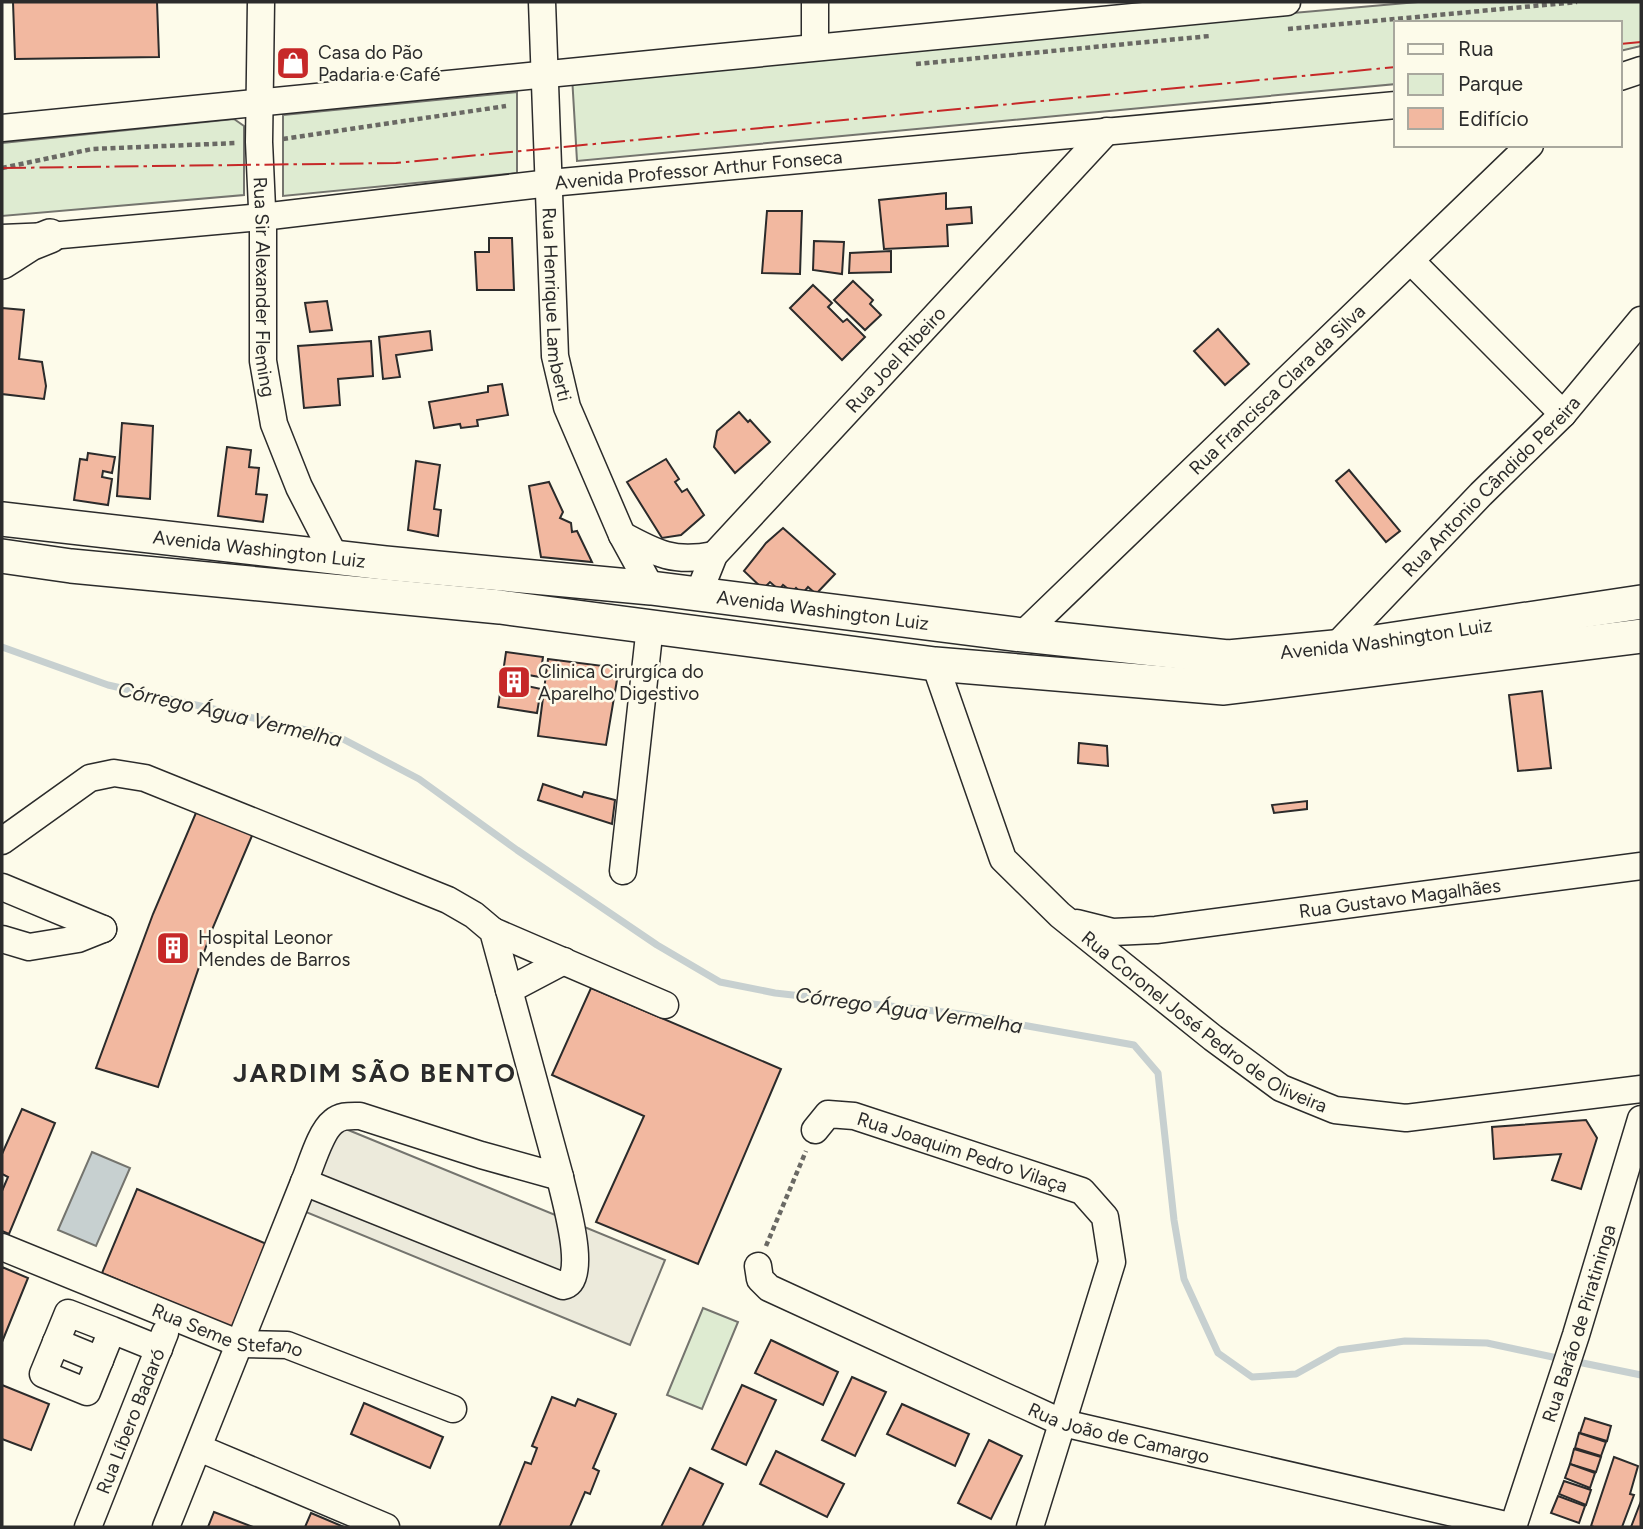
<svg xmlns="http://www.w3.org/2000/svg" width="1643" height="1529" font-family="Figtree,sans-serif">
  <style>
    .green { fill: #deebd1; stroke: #74746e; stroke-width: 2 }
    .parking { fill: #eceadb; stroke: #74746e; stroke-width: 2 }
    .water { fill: #c7d0d0; stroke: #74746e; stroke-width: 2 }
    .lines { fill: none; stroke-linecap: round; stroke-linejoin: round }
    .stream { stroke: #c7d0d0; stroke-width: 7 }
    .building { fill: #f2b8a0; stroke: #2b2b2b; stroke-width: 2 }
    .minor-casing { stroke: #2b2b2b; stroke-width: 29 }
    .major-casing { stroke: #2b2b2b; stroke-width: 36 }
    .path { stroke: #6a6964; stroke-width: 4.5; stroke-dasharray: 5 3.5; stroke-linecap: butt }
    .minor { stroke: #fdfbea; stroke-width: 26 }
    .major { stroke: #fdfbea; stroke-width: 33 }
    .power { stroke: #c62828; stroke-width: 2; stroke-dasharray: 24 5 3.5 5; stroke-linecap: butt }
    .labels { text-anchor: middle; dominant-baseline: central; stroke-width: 5; stroke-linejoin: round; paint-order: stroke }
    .poi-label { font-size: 19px; fill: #2b2b2b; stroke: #fdfbea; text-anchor: start }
    .street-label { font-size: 19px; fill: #2b2b2b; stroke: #fdfbea }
    .water-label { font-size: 21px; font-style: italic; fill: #2b2b2b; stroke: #fdfbea }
    .district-label { font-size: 26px; font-weight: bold; letter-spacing: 2px; fill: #2b2b2b; stroke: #fdfbea }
  </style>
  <rect width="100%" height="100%" fill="#fdfbea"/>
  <g class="green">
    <path d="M1418,2H1641V46L1620,51V23H1396V84L577,161L572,76Z"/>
    <path d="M517,92V173L283,196V115Z"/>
    <path d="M234,119L244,126V195L2,216V143Z"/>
    <path d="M703,1308L738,1322L702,1409L667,1395Z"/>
  </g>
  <path class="parking" d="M336,1125L665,1260L630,1345L301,1210Z"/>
  <path class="water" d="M92,1152L130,1168L96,1246L58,1230Z"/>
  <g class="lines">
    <g class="stream">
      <path d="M2,647L108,685L341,738L419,779L517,850L657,945L720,982L775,993L961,1014L1134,1045L1158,1073L1174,1220L1184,1279L1218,1353L1252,1377L1296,1374L1339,1350L1405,1341L1487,1343L1562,1359"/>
      <path d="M1573,1361L1641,1375"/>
    </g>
  </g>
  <g class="building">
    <path d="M13,2H157L159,57L15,59Z"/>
    <path d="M946,193V209L971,207L972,223L947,225L948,246L884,249L879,200Z"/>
    <path d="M767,211H802L800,274L762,273Z"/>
    <path d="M489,238H512L514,290H477L475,252H489Z"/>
    <path d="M814,241L844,242L842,274L813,270Z"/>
    <path d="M891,251V272L849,273L850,253Z"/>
    <path d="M853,281L873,300L870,304L881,315L865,330L834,300Z"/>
    <path d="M813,285L832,303L828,307L843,322L847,319L865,337L842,360L790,308Z"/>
    <path d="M327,301L332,330L310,332L305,303Z"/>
    <path d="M2,308L24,310L19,359L42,362L46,386L44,399L2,394Z"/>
    <path d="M1218,329L1249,364L1225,385L1194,351Z"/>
    <path d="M430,331L432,350L396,355L400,377L383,379L379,337Z"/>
    <path d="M371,341L373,376L338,379L340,405L304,408L298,346Z"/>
    <path d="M502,384L508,415L477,420L478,426L461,428L460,424L434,428L429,402L488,392V386Z"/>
    <path d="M739,412L748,422L750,420L770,442L735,473L714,447L717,431Z"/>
    <path d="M122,423L153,426L150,499L117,496Z"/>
    <path d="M227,447L251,450L249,467L259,468L256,494L267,495L263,522L218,516Z"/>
    <path d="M88,453L115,457L112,473L103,471L102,477L112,479L108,505L74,500L80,459L87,460Z"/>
    <path d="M666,459L679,479L675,482L682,492L687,489L704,515L681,535L662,538L627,482Z"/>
    <path d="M416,461L440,465L434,509L441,510L438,536L408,530Z"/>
    <path d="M1349,470L1400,531L1386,542L1336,481Z"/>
    <path d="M549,482L563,512L560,518L571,523L572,532L577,531L592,562L541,557L529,486Z"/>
    <path d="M783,528L835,574L816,594L808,587L802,594L796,588L792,592L783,585L779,590L770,582L763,589L744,571L766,543Z"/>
    <path d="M506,652L543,657L540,677L528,675L527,686L541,689L537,713L498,707Z"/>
    <path d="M548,659L619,668L606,745L538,736Z"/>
    <path d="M1542,691L1551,768L1518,771L1509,695Z"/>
    <path d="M1079,743L1107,746L1108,766L1078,763Z"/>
    <path d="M543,784L582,797L584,792L615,800L612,824L538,800Z"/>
    <path d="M1307,801V809L1274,813L1272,805Z"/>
    <path d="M198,808L254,831L211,932L158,1087L96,1068L153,914Z"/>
    <path d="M591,988L781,1069L698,1264L596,1222L644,1116L552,1075Z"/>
    <path d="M22,1109L55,1123L9,1234L2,1231V1191L8,1177L2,1174V1154Z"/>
    <path d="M1586,1120L1597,1138L1581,1189L1552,1180L1561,1154L1494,1159L1492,1127Z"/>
    <path d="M137,1189L269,1245L235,1329L102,1273Z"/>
    <path d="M2,1267L28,1278L2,1342Z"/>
    <path d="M771,1340L838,1372L823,1405L755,1373Z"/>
    <path d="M852,1377L886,1392L855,1456L822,1440Z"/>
    <path d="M2,1385L49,1404L31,1450L2,1439Z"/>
    <path d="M742,1385L776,1400L746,1465L712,1449Z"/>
    <path d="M552,1397L575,1406L578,1399L616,1414L593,1468L599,1471L590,1494L585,1492L570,1527H499L525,1462L531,1464L537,1448L532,1446Z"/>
    <path d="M364,1403L443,1437L430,1468L351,1434Z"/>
    <path d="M902,1404L969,1434L955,1466L887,1434Z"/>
    <path d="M1585,1418L1611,1426L1607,1441L1580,1433Z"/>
    <path d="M1579,1433L1606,1442L1601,1456L1575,1448Z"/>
    <path d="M989,1440L1022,1456L991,1519L958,1503Z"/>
    <path d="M1574,1449L1601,1457L1596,1472L1570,1464Z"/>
    <path d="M776,1451L844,1484L827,1517L760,1484Z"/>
    <path d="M1614,1457L1638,1466L1630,1494L1634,1495L1622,1527H1594L1591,1526Z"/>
    <path d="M1570,1464L1595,1473L1590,1488L1565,1478Z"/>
    <path d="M690,1468L723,1484L702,1527H661Z"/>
    <path d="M1564,1481L1591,1490L1586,1505L1559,1494Z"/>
    <path d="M1558,1496L1585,1506L1579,1523L1551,1513Z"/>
    <path d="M1641,1501V1527H1631Z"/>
    <path d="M214,1512L253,1527H208Z"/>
    <path d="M311,1513L344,1527H305Z"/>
  </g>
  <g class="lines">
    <g class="minor-casing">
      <g id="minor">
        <path id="s1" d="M261,2L259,142L263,230V361L274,424L299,487L335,557"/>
        <path id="s2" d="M542,2L555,356L567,407L622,535L651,588"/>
        <path d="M815,46V2"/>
        <path d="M1620,77L1641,70"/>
        <path d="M2,128C431,89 858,40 1287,2"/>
        <path id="s3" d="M2,238L50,236L262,217L550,183L1396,105"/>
        <path d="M1411,261L1563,414"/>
        <path d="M622,535C657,554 674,563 714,555"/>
        <path id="s4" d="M698,595L714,555L1107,131"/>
        <path id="s5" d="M1022,635L1530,145"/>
        <path id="s6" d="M1335,647L1481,494L1563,414L1641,320"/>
        <path id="s7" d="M935,664L1003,859L1060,915L1213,1038L1281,1088L1335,1110L1406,1118L1641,1089"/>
        <path d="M2,841L90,778L114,773L145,778L448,900L474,915L493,931L560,1177L481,1155L360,1116C350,1116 341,1115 333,1122C320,1132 311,1166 304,1182L166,1527"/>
        <path d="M623,871L650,626"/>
        <path d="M2,887L103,929"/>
        <path id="s8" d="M1077,923L1113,932L1156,930L1641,866"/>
        <path d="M493,931L665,1005"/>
        <path d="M2,939L29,947L78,939L103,929"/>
        <path d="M509,990L564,961"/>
        <path id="s9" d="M815,1130L828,1114L854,1116L1082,1191L1105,1217L1112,1262L1030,1527"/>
        <path d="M304,1182L563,1286C590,1281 564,1197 560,1177"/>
        <path id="s10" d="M2,1247L240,1344L287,1345L453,1409"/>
        <path id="s11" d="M758,1266L760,1279L769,1288L1063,1423L1514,1527"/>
        <path d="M112,1330L68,1313L43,1374L87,1392L112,1330L159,1349"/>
        <path d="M56,1342L100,1360"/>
        <path d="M199,1448L386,1527"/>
        <path id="s12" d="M88,1527L165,1333"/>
        <path id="s13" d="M1513,1527L1576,1335L1641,1119"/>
      </g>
    </g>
    <g class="major-casing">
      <g id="major">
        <path d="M2,262L30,244L50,236"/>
        <path id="s14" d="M2,519L385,563L651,588L1022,635L1228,657L1355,645L1641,602"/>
        <path d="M2,556L71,566L500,607L935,664L1224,688L1641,636"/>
      </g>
    </g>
    <g class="path">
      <path d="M1288,29L1577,2"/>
      <path d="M916,64L1210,36"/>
      <path d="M283,139L506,106"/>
      <path d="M2,168L92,149L236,143"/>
      <path d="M766,1246L806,1151"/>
    </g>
    <use href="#minor" class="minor"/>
    <use href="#major" class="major"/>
    <g class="power">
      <path d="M1620,44L1641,42"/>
      <path d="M2,168L396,163L1396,67"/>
    </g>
  </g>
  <defs>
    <g id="shop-square" transform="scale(1.75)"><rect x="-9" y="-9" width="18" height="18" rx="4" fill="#c62828" stroke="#fdfbea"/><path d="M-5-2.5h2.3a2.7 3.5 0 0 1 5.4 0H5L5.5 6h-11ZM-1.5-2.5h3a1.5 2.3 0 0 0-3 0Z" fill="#fff"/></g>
    <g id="building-square" transform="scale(1.75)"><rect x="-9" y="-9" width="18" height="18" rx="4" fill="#c62828" stroke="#fdfbea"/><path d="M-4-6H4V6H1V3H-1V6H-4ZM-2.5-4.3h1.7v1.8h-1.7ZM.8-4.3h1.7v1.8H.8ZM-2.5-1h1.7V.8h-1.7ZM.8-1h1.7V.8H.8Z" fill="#fff"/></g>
  </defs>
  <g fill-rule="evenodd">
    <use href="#shop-square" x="293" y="63"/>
    <use href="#building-square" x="514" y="682"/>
    <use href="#building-square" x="173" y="948"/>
  </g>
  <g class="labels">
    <g class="poi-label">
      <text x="318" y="52">Casa do Pão<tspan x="318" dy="22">Padaria e Café</tspan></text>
      <text x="538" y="671">Clinica Cirurgíca do<tspan x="538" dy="22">Aparelho Digestivo</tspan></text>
      <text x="198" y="937">Hospital Leonor<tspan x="198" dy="22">Mendes de Barros</tspan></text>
    </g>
    <g class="street-label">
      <text stroke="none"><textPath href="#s3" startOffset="700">Avenida Professor Arthur Fonseca</textPath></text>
      <text stroke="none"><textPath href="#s1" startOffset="285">Rua Sir Alexander Fleming</textPath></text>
      <text stroke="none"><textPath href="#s2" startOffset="303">Rua Henrique Lamberti</textPath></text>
      <text stroke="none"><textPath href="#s4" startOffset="310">Rua Joel Ribeiro</textPath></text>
      <text stroke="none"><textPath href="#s5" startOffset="354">Rua Francisca Clara da Silva</textPath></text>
      <text stroke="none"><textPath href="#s6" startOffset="224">Rua Antonio Cândido Pereira</textPath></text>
      <text stroke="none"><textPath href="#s14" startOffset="259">Avenida Washington Luiz</textPath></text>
      <text stroke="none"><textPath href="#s14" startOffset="826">Avenida Washington Luiz</textPath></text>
      <text stroke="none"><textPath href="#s14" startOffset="1393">Avenida Washington Luiz</textPath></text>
      <text stroke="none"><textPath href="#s8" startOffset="326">Rua Gustavo Magalhães</textPath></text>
      <text stroke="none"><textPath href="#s7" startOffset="467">Rua Coronel José Pedro de Oliveira</textPath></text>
      <text stroke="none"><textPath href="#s9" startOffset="161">Rua Joaquim Pedro Vilaça</textPath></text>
      <text stroke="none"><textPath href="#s13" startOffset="214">Rua Barão de Piratininga</textPath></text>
      <text stroke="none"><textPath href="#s10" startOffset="242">Rua Seme Stefano</textPath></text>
      <text stroke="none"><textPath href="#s12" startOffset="114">Rua Líbero Badaró</textPath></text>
      <text stroke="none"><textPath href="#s11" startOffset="406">Rua João de Camargo</textPath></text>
    </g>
    <g class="water-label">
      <text transform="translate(230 714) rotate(13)">Córrego Água Vermelha</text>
      <text transform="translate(909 1010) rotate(8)">Córrego Água Vermelha</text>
    </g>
    <g class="district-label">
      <text x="375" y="1073">JARDIM SÃO BENTO</text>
    </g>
  </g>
  <rect width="1643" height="1529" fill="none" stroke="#2b2b2b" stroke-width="7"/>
  <rect x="1394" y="21" width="228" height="126" fill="#fdfbea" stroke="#a9a89e" stroke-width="2"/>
  <rect x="1408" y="44" width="35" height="10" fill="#fdfbea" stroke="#a9a89e" stroke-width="2"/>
  <text x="1458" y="56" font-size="21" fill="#2b2b2b">Rua</text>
  <rect x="1408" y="74" width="35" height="21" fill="#deebd1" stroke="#a9a89e" stroke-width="2"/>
  <text x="1458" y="91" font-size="21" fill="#2b2b2b">Parque</text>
  <rect x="1408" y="108" width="35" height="21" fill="#f2b8a0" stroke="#a9a89e" stroke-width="2"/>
  <text x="1458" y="126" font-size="21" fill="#2b2b2b">Edifício</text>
</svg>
